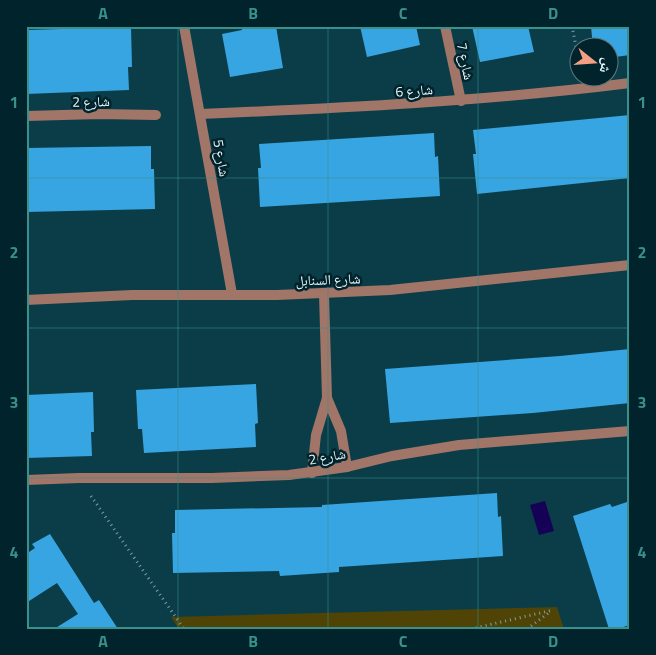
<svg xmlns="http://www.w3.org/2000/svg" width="656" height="655" font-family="'Titillium Web','Noto Naskh Arabic',sans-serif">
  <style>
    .green { fill: #4f4405 }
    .water { fill: #150155 }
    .building { fill: #37a5e2 }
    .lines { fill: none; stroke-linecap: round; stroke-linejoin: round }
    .path { stroke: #80a0a8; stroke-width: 3; stroke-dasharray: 1 4; stroke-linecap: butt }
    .street { stroke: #a17567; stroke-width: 10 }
    .grid { fill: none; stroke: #3a908b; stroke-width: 1; stroke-opacity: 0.55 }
    .labels { text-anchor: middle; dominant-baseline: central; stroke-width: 5; stroke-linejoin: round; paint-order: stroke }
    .street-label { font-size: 14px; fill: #e8f8fd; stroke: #00232c }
    .neatline { fill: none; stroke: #3a908b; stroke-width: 2 }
    .grid-label { font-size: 16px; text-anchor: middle; font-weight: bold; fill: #3a908b }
  </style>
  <rect width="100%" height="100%" fill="#0b3d49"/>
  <path class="green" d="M557,607L564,629H179L171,617Z"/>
  <path class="water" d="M545,501L554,531L539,535L530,505Z"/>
  <g class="building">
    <path d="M241,26H276L283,68L230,77L222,34L242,30Z"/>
    <path d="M360,26H416L420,45L367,57Z"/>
    <path d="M472,26H528L534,52L480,62Z"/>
    <path d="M591,26H630V55L608,58V48H593Z"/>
    <path d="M131,27L132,67H128L129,90L26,94V30Z"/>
    <path d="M630,115V178L477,194L473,154H476L473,130Z"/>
    <path d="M434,133L435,157L438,156L440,196L260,207L258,168H261L259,144Z"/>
    <path d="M151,146V169H154L155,209L26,212V148Z"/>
    <path d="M630,349V403L533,413L390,423L385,369L560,356Z"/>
    <path d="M256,384L258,423L255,424L256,447L144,453L142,429H138L136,390Z"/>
    <path d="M93,392L94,432H91L92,456L26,458V395Z"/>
    <path d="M497,493L498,517L501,516L503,556L339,567V572L280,576L279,571L173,573L172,533H175V510L322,507V505Z"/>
    <path d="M630,501V625L617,629H609L573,516L610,504L612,507Z"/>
    <path d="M50,534L94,603L99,600L118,629H54L78,614L57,583L26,603V554L35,548L32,544Z"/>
  </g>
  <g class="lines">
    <g class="path">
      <path d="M572,26L578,57"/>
      <path d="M91,496L184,629"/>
      <path d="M471,629L553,610"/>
      <path d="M527,629L550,612"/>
    </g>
    <g class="street">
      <path d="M184,26L232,294"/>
      <path d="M445,26L461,101"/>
      <path d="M200,114C344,108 487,101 630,83"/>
      <path d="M26,116L100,114L156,115"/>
      <path d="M26,300L132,295H277L390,290L630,265"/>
      <path d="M327,398L341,431L347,467"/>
      <path d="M312,473L316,435L327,398L324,294"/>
      <path d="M26,480L79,478H212L289,475L347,467L392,456L459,445L630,431"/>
    </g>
  </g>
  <path class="grid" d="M178,26V629M328,26V629M478,26V629M26,178H630M26,328H630M26,478H630"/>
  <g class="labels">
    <g class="street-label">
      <text transform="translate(466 61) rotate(78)">شارع 7</text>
      <text transform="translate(414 90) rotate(-4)">شارع 6</text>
      <text transform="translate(91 101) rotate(-1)">شارع 2</text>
      <text transform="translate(222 158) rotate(80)">شارع 5</text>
      <text transform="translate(328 279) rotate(-2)">شارع السنابل</text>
      <text transform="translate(327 456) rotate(-10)">شارع 2</text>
    </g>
  </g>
  <rect width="656" height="655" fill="none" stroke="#00232c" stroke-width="55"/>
  <g transform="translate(594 62) rotate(107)"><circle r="24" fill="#00232c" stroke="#5d7880"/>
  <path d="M0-4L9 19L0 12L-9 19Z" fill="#f39f84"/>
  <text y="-8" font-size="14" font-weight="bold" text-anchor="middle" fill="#e8f8fd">ش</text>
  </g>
  <rect x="28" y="28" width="600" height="600" class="neatline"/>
  <g class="grid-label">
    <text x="103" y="19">A</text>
    <text x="253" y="19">B</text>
    <text x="403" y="19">C</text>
    <text x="553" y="19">D</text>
    <text x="14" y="108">1</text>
    <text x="642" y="108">1</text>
    <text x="14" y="258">2</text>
    <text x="642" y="258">2</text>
    <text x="14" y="408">3</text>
    <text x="642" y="408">3</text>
    <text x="14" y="558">4</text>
    <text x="642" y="558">4</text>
    <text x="103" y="647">A</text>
    <text x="253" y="647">B</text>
    <text x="403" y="647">C</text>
    <text x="553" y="647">D</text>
  </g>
</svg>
